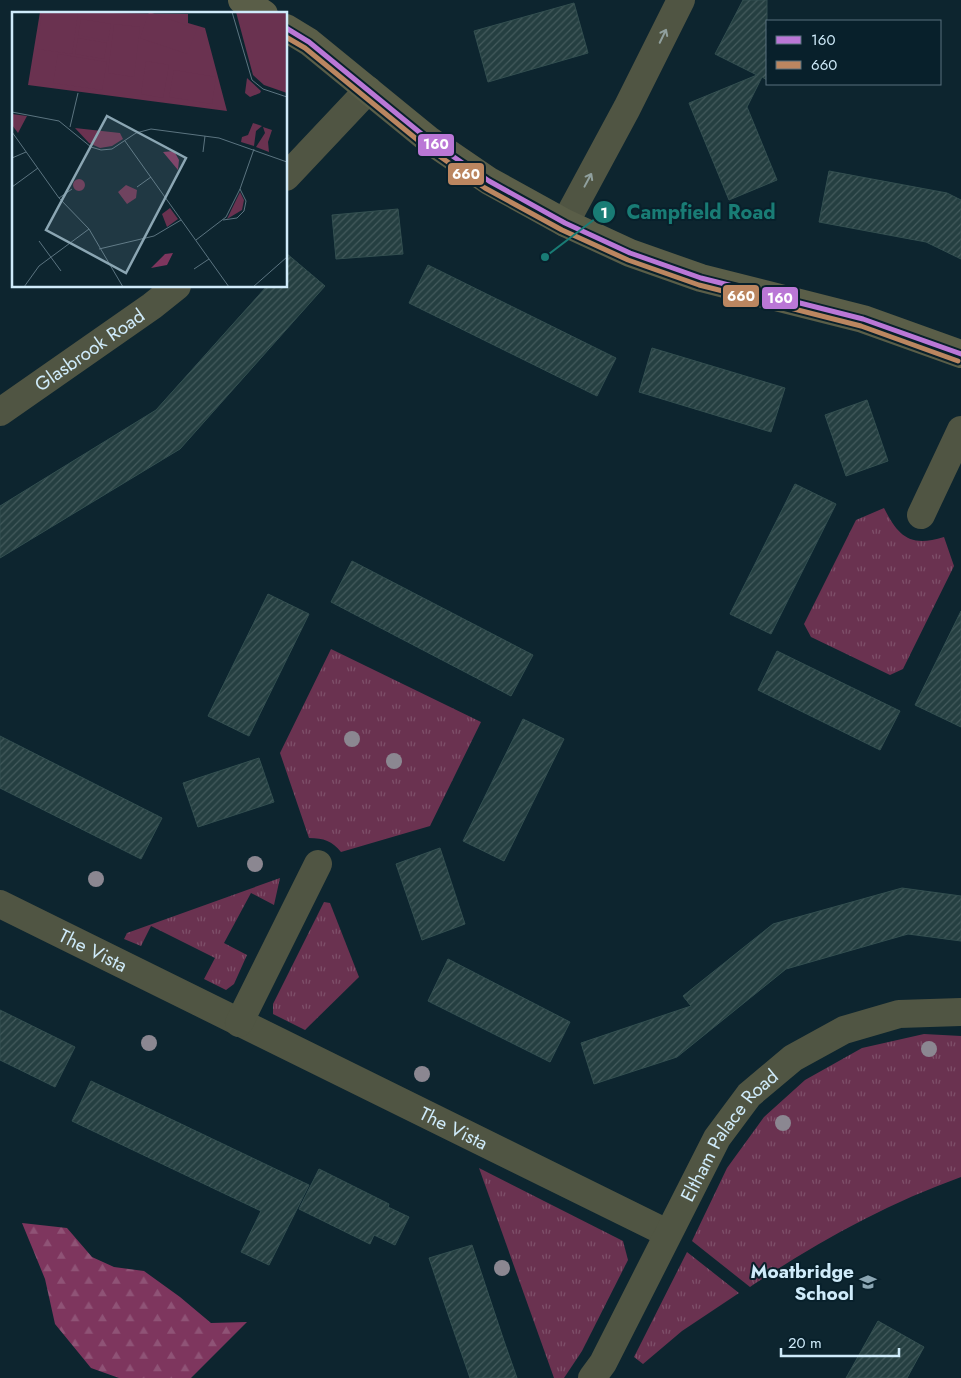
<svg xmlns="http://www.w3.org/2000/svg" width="961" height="1378" font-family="Jost,sans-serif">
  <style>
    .grass { fill: url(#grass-tufts) }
    .forest { fill: url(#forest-firs) }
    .building { fill: url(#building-hatch); stroke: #334f50 }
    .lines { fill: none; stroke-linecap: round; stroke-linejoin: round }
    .street { stroke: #505543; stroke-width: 28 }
    .secondary { stroke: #5a5e48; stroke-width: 28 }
    .bus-1-casing { stroke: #08202b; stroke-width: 9 }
    .bus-2-casing { stroke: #08202b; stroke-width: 9 }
    .bus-1 { stroke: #ba77d6; stroke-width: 5 }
    .bus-2 { stroke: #bb8660; stroke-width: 5 }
    .tree { fill: #8b8791 }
    .oneway { stroke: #90a09e }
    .labels { text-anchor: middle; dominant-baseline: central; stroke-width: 4; stroke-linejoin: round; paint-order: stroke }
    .street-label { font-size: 19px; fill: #cfebfa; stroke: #08202b }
    .poi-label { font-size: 19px; font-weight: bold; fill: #cfebfa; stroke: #08202b; text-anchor: end }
    .inset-road { fill: none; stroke: #5b7480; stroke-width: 1 }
    .view { fill: #8ba6b3; fill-opacity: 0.15; stroke: #8ba6b3; stroke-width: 2.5 }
    .inset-edge { fill: none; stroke: #cfebfa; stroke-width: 2.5 }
    .leader { fill: none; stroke: #197c75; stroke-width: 2 }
    .callout-dot { fill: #197c75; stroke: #08202b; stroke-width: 2 }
    .mark-label { font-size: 15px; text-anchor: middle; font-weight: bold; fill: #fff }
    .callout-label { font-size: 20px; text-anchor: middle; font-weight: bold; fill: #197c75; stroke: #08202b; stroke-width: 4; stroke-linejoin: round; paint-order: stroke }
    .line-badge { stroke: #08202b; stroke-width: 2 }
    .badge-label { font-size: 14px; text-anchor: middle; font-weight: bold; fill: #fff }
  </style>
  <defs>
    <pattern id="grass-tufts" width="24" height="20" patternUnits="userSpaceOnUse" patternTransform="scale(1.25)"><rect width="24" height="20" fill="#6a3250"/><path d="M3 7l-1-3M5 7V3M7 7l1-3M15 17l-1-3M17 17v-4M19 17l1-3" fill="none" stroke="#7e506a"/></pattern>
    <pattern id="forest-firs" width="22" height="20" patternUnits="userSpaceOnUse" patternTransform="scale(1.25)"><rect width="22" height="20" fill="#7e365e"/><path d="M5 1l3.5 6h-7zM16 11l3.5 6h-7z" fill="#8f5376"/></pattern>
    <pattern id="building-hatch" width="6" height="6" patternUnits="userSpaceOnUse" patternTransform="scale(1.25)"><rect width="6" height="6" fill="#253f41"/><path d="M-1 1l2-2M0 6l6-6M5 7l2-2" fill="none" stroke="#445b5d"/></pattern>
  </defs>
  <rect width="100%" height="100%" fill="#0d252f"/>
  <g class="grass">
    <path d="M884,508C899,538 911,547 944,537L954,566L903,669L890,675L811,637L804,624L856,520Z"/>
    <path d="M331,649L481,722L430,826L341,852C332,841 324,838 309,838L280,753Z"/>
    <path d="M280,878L274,905L251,893L224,943L247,955L234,984L226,990L204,979L215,958L151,926L141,946L124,939L127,933Z"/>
    <path d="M324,902L330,903L359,977L305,1030L273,1014V1004Z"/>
    <path d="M924,1034L961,1036V1177C886,1204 816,1243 750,1287L692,1241L727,1168L764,1117L805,1080L862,1048Z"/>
    <path d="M479,1168L623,1241L628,1260L582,1351L564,1378H554Z"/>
    <path d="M687,1252L739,1293L682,1331L643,1364L634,1357Z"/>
  </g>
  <path class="forest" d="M22,1223L67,1228L92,1257L114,1267L144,1271L180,1297L211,1323L247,1322L191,1378H119L91,1368L55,1324L45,1279Z"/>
  <g class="building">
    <path d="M743,0H767V80L762,77L747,107L777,180L729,200L689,103L757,75L715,54Z"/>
    <path d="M574,3L588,53L488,82L474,31Z"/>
    <path d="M829,171L947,193L961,200V259L926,242L819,222Z"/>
    <path d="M398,209L403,254L336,259L332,215Z"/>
    <path d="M286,253L325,286L180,449L0,558V506L156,410L267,286H286Z"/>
    <path d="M428,265L616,358L597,396L409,303Z"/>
    <path d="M652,348L785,388L771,432L639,392Z"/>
    <path d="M867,400L888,461L846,476L825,415Z"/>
    <path d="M795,484L836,504L771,634L730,614Z"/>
    <path d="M352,561L533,655L511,696L331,602Z"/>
    <path d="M268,594L309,614L249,736L208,716Z"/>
    <path d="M961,611V727L915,705Z"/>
    <path d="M777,651L900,711L880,750L758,690Z"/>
    <path d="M523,719L564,739L504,861L463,841Z"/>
    <path d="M0,736L162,818L141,859L0,788Z"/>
    <path d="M259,758L274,802L198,827L183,783Z"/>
    <path d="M440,848L465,924L422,940L396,864Z"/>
    <path d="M902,888L961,896V941L908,934L786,969L677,1057L594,1084L581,1043L691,1006L683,996L773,924Z"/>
    <path d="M448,959L570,1022L550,1062L428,1001Z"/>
    <path d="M0,1010L75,1047L55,1087L0,1060Z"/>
    <path d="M91,1081L309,1185L269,1265L241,1252L261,1211L72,1121Z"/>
    <path d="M319,1169L389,1204L388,1207L409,1217L395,1245L374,1235L370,1244L299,1209Z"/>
    <path d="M472,1245L504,1341L517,1378H470L451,1323L429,1258Z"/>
    <path d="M878,1321L924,1347L907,1378H846Z"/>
  </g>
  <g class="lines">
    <g class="street">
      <path d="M286,177L368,90"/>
      <path d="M565,223L627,108L681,0"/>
      <path id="s1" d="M0,412L152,306L177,286"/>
      <path d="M921,515L961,430"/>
      <path id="s2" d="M0,904L667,1233"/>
      <path d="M239,1023L318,864"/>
      <path id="s3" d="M592,1378L603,1363L717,1138L749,1095L793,1058L844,1030L899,1014L961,1012"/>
    </g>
    <g class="secondary">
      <path d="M242,0L264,14"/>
      <path d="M286,28L309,42L429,140L489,181L565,223L630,253L701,278L863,319L961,354"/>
    </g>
    <g class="bus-1-casing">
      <path id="bus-1" d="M286,28L309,42L429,140L489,181L565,223L630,253L701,278L863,319L961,354"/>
    </g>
    <g class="bus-2-casing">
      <path id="bus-2" d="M286,37L305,48L425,146L485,188L562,230L628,260L699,285L861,326L958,361"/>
    </g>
    <use href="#bus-1" class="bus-1"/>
    <use href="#bus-2" class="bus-2"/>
  </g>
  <g class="tree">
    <circle cx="352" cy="739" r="8"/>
    <circle cx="394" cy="761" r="8"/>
    <circle cx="255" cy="864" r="8"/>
    <circle cx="96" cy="879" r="8"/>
    <circle cx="149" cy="1043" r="8"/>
    <circle cx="929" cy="1049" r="8"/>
    <circle cx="422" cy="1074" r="8"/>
    <circle cx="783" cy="1123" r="8"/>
    <circle cx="502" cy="1268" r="8"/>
  </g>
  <defs><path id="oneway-shaft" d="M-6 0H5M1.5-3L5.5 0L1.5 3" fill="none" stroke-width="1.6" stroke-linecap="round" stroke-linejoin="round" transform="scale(1.25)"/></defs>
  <g class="oneway">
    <use href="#oneway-shaft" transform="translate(663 36) rotate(-64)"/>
    <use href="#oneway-shaft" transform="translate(588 180) rotate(-62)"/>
  </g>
  <defs>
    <g id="school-bare" transform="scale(1.35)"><path d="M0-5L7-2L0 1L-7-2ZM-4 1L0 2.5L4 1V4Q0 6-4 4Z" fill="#8ba6b3" stroke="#08202b" stroke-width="2.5" paint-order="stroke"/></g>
  </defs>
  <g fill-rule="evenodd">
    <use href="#school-bare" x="868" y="1282"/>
  </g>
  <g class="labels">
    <g class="street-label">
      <text stroke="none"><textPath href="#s1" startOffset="109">Glasbrook Road</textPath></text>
      <text stroke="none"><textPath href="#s2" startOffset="104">The Vista</textPath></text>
      <text stroke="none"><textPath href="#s2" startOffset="506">The Vista</textPath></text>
      <text stroke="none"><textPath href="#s3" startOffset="280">Eltham Palace Road</textPath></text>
    </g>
    <g class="poi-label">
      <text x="854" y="1271">Moatbridge<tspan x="854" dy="22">School</tspan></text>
    </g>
  </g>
  <g transform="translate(12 12)">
    <rect width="275" height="275" fill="#0d252f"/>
    <path d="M235,66L249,79L248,81L238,85L233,81ZM0,102L15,104L6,121L0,113ZM241,111L250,114L244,119L242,134L229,130L230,125L236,123ZM251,115L260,118L256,130L257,140L244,135L253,121ZM63,116L108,121L111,127L100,134L88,136L77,131ZM61 173a6 6 0 1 1 12 0a6 6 0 1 1-12 0ZM114,173L125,178L124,186L115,192L106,180ZM228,180L232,188L230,198L215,207ZM158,196L166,207L155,215L150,202Z" fill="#6a3250"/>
    <path d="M162,139L167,148L166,158L151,140ZM161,241L155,253L139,256L153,242Z" fill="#7e365e"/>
    <path d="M28,0L176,2V11L193,16L215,99L16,73ZM224,0H275V81L252,73L241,63Z" fill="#6a3250"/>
    <path d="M30,0H66L60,42L25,37ZM137,0L185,17L175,42L128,26ZM69,7L99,12L96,29L66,23ZM102,12L128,15L122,65L96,61ZM66,26L95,31L92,47L63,42ZM46,42L95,50L90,78L41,71ZM134,49L157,53L151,86L129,82ZM162,58L204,65L200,92L157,85Z" fill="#6a3250"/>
    <path class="inset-road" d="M220,0L240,68L251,77L275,85M0,100L47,109L79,135L89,138L100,137L124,121L139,117L207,126L275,150M58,115L66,81M0,120L47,186L77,217L111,275M113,129L217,275M191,140L193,124M0,146L14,140M0,175L26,156M125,175L139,165M47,186L60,177M211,208L225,206L232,199L234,189L228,177L242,137M184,228L214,205L228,177M27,229L49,259M87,237L142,224L169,208M182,257L197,247M12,275L27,254L77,217M241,275L275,245"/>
    <path class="view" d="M95,104L174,146L114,261L34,218Z"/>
    <rect width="275" height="275" class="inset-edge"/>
  </g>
  <path class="leader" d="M545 257L604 212"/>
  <g class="callout-dot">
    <circle cx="545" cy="257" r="5"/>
    <circle cx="604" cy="212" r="12"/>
  </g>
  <g class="mark-label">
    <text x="604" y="218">1</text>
  </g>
  <g class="callout-label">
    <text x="701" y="219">Campfield Road</text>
  </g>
  <g class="line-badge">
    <rect x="417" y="133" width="38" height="24" rx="5" fill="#ba77d6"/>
    <rect x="447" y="162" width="38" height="24" rx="5" fill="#bb8660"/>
    <rect x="722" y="284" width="38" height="24" rx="5" fill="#bb8660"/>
    <rect x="761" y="286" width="38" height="24" rx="5" fill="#ba77d6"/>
  </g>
  <g class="badge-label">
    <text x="436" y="149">160</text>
    <text x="466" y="179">660</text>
    <text x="741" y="301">660</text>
    <text x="780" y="303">160</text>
  </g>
  <rect x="766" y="20" width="175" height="65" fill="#08202b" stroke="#58717e"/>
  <rect x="776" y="36" width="25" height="8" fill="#ba77d6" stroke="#58717e"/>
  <text x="811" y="45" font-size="15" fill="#cfebfa">160</text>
  <rect x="776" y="61" width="25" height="8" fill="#bb8660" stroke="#58717e"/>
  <text x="811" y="70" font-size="15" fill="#cfebfa">660</text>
  <path d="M781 1348v8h118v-8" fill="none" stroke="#cfebfa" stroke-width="2.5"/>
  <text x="788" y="1348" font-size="15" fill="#cfebfa" stroke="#08202b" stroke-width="4" paint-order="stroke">20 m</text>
</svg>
